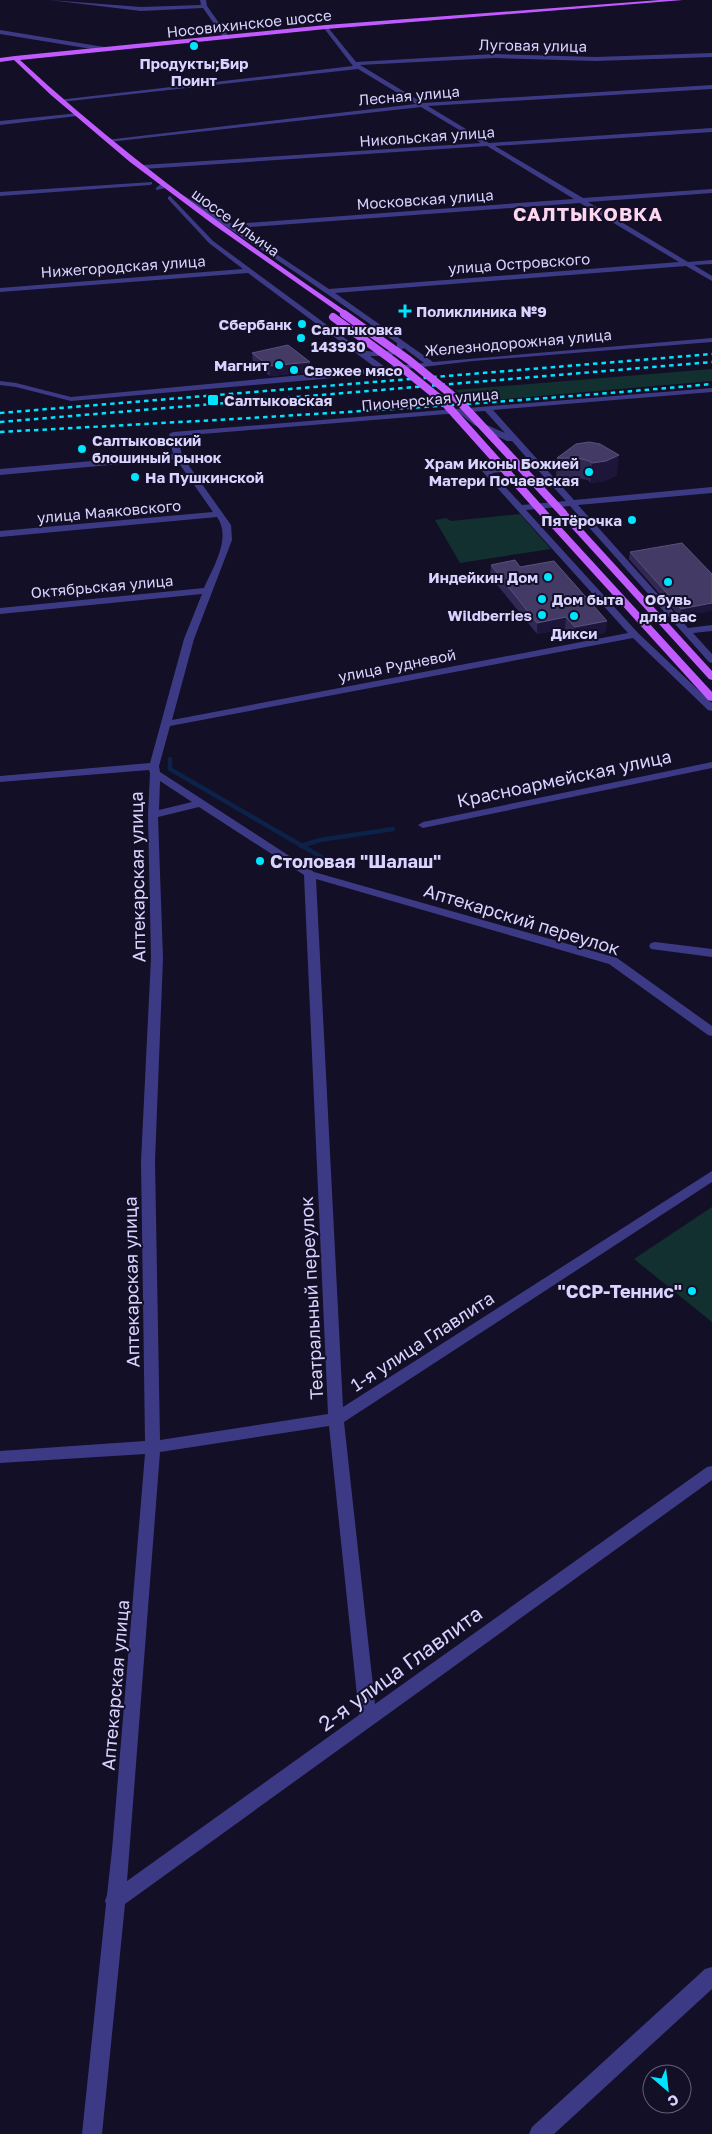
<svg xmlns="http://www.w3.org/2000/svg" width="712" height="2134" font-family="'Golos Text',sans-serif">
  <style>
    .green { fill: #12302f }
    .lines { fill: none; stroke-linecap: round; stroke-linejoin: round }
    .stream { stroke: #0c2248; stroke-width: 4.5 }
    .minor { fill: #3d3a85; fill-rule: evenodd }
    .major { fill: #c25bff; fill-rule: evenodd }
    .rail { stroke: #00e5ff; stroke-width: 2.5; stroke-dasharray: 4.5 4; stroke-linecap: butt }
    .major-bridge { stroke: #c25bff; stroke-width: 8 }
    .wall { fill: #312854 }
    .shaded-wall { fill: #1d163a }
    .building { fill: #433a66; stroke: #5a527e }
    .poi-dot { fill: #00e5ff; stroke: #130f26; stroke-width: 2 }
    .labels { text-anchor: middle; dominant-baseline: central; stroke-width: 4; stroke-linejoin: round; paint-order: stroke }
    .far-street-label { font-size: 15px; fill: #d9d4ff; stroke: #130f26 }
    .far-poi-label { font-size: 15px; font-weight: bold; fill: #d9d4ff; stroke: #130f26; text-anchor: start }
    .street-label { font-size: 18px; fill: #d9d4ff; stroke: #130f26 }
    .poi-label { font-size: 18px; font-weight: bold; fill: #d9d4ff; stroke: #130f26; text-anchor: start }
    .far-district-label { font-size: 19px; font-weight: bold; letter-spacing: 1px; fill: #ffd6f0; stroke: #130f26 }
    .near-street-label { font-size: 21px; fill: #d9d4ff; stroke: #130f26 }
  </style>
  <rect width="100%" height="100%" fill="#130f26"/>
  <g class="green">
    <path d="M712,369V381L472,402L455,390Z"/>
    <path d="M520,514L551,549L460,563L435,520L446,518L451,521Z"/>
    <path d="M712,1207V1322L634,1259Z"/>
  </g>
  <g class="lines">
    <g class="stream">
      <path d="M170,759V769L328,861"/>
      <path d="M301,846L320,840L393,829"/>
    </g>
    <g class="minor">
      <path d="M49,0L141,7L201,5L200,0H206L207,6L229,37L224,38L203,8L141,11Z"/>
      <path d="M326,25L356,62L495,54L596,57L712,53V57L596,61L495,58L360,65L423,103L712,85V89L428,106L489,143L712,128V132L495,146L583,198L712,189V193L588,202L688,262L712,260V264L694,265L712,276V281L686,266L335,293L433,362L712,338V342L473,361L322,379L71,401L16,387L0,385V381L16,383L71,397L376,368L248,273L0,292V288L243,269L209,243L168,199V197L170,196L213,241L361,350L381,353L397,348V343C325,292 253,242 177,196V194H181L232,224L574,199L487,146L143,169L140,167L143,165L481,143L421,107L109,142L106,140L416,104L358,69L61,102L58,100L353,66L323,27ZM580,203L679,262L329,289L237,228ZM404,348L424,363L385,367L370,356H391Z"/>
      <path d="M0,30L104,47L107,49L104,51L0,34Z"/>
      <path d="M79,113L77,116L0,125V121Z"/>
      <path d="M152,182V184L150,185L0,196V192Z"/>
      <path d="M161,184L170,186L171,187L156,190V188Z"/>
      <path d="M712,388V392L493,410L574,500L712,487V493L578,505L688,628L712,625V631L693,633L712,654V663L709,662L570,506L526,510L638,633L712,703V711L708,710L633,638L170,726L159,766L160,772L314,872L617,958L712,1026V1036L708,1035L609,964L316,879L343,1407L712,1171V1182L344,1422L375,1704L707,1467L712,1466V1480L125,1904L102,2134H82L106,1904L105,1901L107,1895L112,1850L145,1454L0,1463V1451L145,1441L141,1161L151,958L148,815L150,773L149,770L0,782V776L150,763L184,639L202,594L0,614V608L204,588C213,567 232,538 217,517L0,537V531L213,512L176,459L0,475V469L173,454L169,434L173,432ZM485,411L505,433L480,422L467,412ZM459,413L474,425L507,441H512L533,465L486,468L482,471L628,633L172,720L194,639L232,540L231,525L182,456L178,436ZM536,468L566,501L522,505L492,473ZM160,781L192,802L159,810ZM199,807L304,875L328,1414L160,1440L155,1161L163,958L158,817ZM329,1426L359,1715L127,1881L160,1452Z"/>
      <path d="M712,762V768L423,828L418,825L423,822Z"/>
      <path d="M655,942L712,949V957L651,949L649,946L651,943Z"/>
      <path d="M712,1967V1989L554,2134H529L532,2127L705,1969Z"/>
    </g>
    <g class="major">
      <path d="M660,0H683L326,29L20,60C121,154 233,234 347,312V316H344L214,225L130,162L51,95L14,60L0,62V58L15,56L326,25Z"/>
      <path d="M563,510L566,511L712,671V680L709,679L560,515V511Z"/>
      <path d="M546,513L549,514L712,692V701L708,700L543,518L542,516Z"/>
    </g>
    <g class="rail">
      <path d="M0,413L712,354"/>
      <path d="M0,422L712,362"/>
      <path d="M0,432C238,419 475,406 712,384"/>
    </g>
    <g class="major-bridge">
      <path d="M344,314L409,360L458,400L563,513"/>
      <path d="M333,317L396,363L444,402L546,516"/>
    </g>
  </g>
  <g class="wall">
    <path d="M252,353L310,372L270,376L253,363Z"/>
    <path d="M576,444L617,475L605,481L590,483L588,480L576,478L556,477L557,458Z"/>
    <path d="M630,552L712,574L680,617L629,559Z"/>
    <path d="M491,565L520,567L607,621L605,633L574,639L565,629L537,634L490,576Z"/>
  </g>
  <g class="shaded-wall">
    <path d="M310,362V372L270,376L269,366Z"/>
    <path d="M619,455L617,475L605,481L590,483L592,463Z"/>
    <path d="M712,603V611L680,617L681,609Z"/>
    <path d="M566,617L565,629L537,634V623Z"/>
    <path d="M607,621L605,633L574,639L575,627Z"/>
  </g>
  <g class="building">
    <path d="M288,345L310,362L269,366L252,353Z"/>
    <path d="M589,442L600,444L619,455L606,461L592,463L589,461L578,458H557L576,444Z"/>
    <path d="M682,543L712,574V603L681,609L630,552Z"/>
    <path d="M515,560L520,567L554,561L607,621L575,627L566,617L537,623L491,565Z"/>
  </g>
  <g class="poi-dot">
    <circle cx="194" cy="46" r="5"/>
    <path d="M402.5 303.5h5v5h5v5h-5v5h-5v-5h-5v-5h5z"/>
    <circle cx="302" cy="324" r="5"/>
    <circle cx="301" cy="338" r="5"/>
    <circle cx="279" cy="365" r="5"/>
    <circle cx="294" cy="370" r="5"/>
    <rect x="207" y="394" width="12" height="12" rx="2.5"/>
    <circle cx="82" cy="449" r="5"/>
    <circle cx="589" cy="472" r="5"/>
    <circle cx="135" cy="477" r="5"/>
    <circle cx="632" cy="520" r="5"/>
    <circle cx="548" cy="577" r="5"/>
    <circle cx="668" cy="582" r="5"/>
    <circle cx="542" cy="599" r="5"/>
    <circle cx="542" cy="615" r="5"/>
    <circle cx="574" cy="616" r="5"/>
    <circle cx="260" cy="861" r="5"/>
    <circle cx="692" cy="1291" r="5"/>
  </g>
  <g class="labels">
    <g class="far-street-label">
      <text transform="translate(249 23) rotate(-6)">Носовихинское шоссе</text>
      <text transform="translate(533 45) rotate(1)">Луговая улица</text>
      <text transform="translate(409 95) rotate(-5)">Лесная улица</text>
      <text transform="translate(427 136) rotate(-4)">Никольская улица</text>
      <text transform="translate(425 199) rotate(-4)">Московская улица</text>
      <text transform="translate(236 222) rotate(36)">шоссе Ильича</text>
      <text transform="translate(519 263) rotate(-4)">улица Островского</text>
      <text transform="translate(123 266) rotate(-4)">Нижегородская улица</text>
      <text transform="translate(518 342) rotate(-5)">Железнодорожная улица</text>
      <text transform="translate(430 399) rotate(-5)">Пионерская улица</text>
      <text transform="translate(109 511) rotate(-5)">улица Маяковского</text>
      <text transform="translate(102 586) rotate(-5)">Октябрьская улица</text>
      <text transform="translate(397 665) rotate(-11)">улица Рудневой</text>
    </g>
    <g class="far-poi-label">
      <text x="194" y="63" text-anchor="middle">Продукты;Бир<tspan x="194" dy="17">Поинт</tspan></text>
      <text x="416" y="311">Поликлиника №9</text>
      <text x="292" y="324" text-anchor="end">Сбербанк</text>
      <text x="311" y="329">Салтыковка<tspan x="311" dy="17">143930</tspan></text>
      <text x="269" y="365" text-anchor="end">Магнит</text>
      <text x="304" y="370">Свежее мясо</text>
      <text x="224" y="400">Салтыковская</text>
      <text x="92" y="440">Салтыковский<tspan x="92" dy="17">блошиный рынок</tspan></text>
      <text x="579" y="463" text-anchor="end">Храм Иконы Божией<tspan x="579" dy="17">Матери Почаевская</tspan></text>
      <text x="145" y="477">На Пушкинской</text>
      <text x="622" y="520" text-anchor="end">Пятёрочка</text>
      <text x="538" y="577" text-anchor="end">Индейкин Дом</text>
      <text x="552" y="599">Дом быта</text>
      <text x="668" y="599" text-anchor="middle">Обувь<tspan x="668" dy="17">для вас</tspan></text>
      <text x="532" y="615" text-anchor="end">Wildberries</text>
      <text x="574" y="633" text-anchor="middle">Дикси</text>
    </g>
    <g class="street-label">
      <text transform="translate(564 778) rotate(-12)">Красноармейская улица</text>
      <text transform="translate(137 877) rotate(-91)">Аптекарская улица</text>
      <text transform="translate(522 919) rotate(17)">Аптекарский переулок</text>
      <text transform="translate(131 1282) rotate(-91)">Аптекарская улица</text>
      <text transform="translate(311 1298) rotate(-93)">Театральный переулок</text>
      <text transform="translate(422 1341) rotate(-33)">1-я улица Главлита</text>
      <text transform="translate(115 1685) rotate(-85)">Аптекарская улица</text>
    </g>
    <g class="poi-label">
      <text x="270" y="861">Столовая "Шалаш"</text>
      <text x="682" y="1291" text-anchor="end">"ССР-Теннис"</text>
    </g>
    <g class="far-district-label">
      <text x="588" y="213">САЛТЫКОВКА</text>
    </g>
    <g class="near-street-label">
      <text transform="translate(400 1668) rotate(-36)">2-я улица Главлита</text>
    </g>
  </g>
  <g transform="translate(667 2089) rotate(152)"><circle r="24" fill="#130f26" stroke="#625e7d"/>
  <path d="M0-4L9 19L0 12L-9 19Z" fill="#00e5ff"/>
  <text y="-8" font-size="14" font-weight="bold" text-anchor="middle" fill="#d9d4ff">С</text>
  </g>
</svg>
